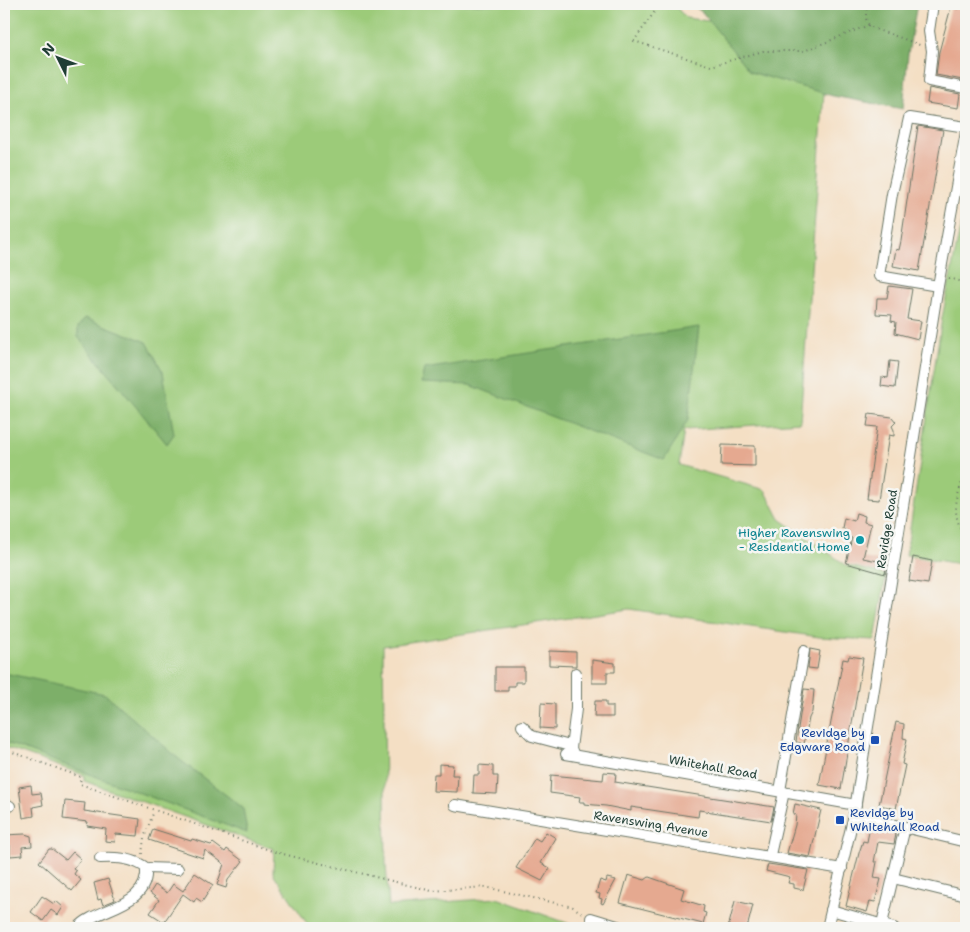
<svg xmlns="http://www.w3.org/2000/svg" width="970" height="932" font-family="'Shantell Sans',sans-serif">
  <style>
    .green { fill: #9ccb79; stroke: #5e8456 }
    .forest { fill: #7daf69; stroke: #4e764e }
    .building { fill: #e5a990 }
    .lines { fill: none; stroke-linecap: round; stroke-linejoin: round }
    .minor-casing { stroke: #6a7666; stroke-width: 12 }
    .path { stroke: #6a7666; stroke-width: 2; stroke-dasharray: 1 4; stroke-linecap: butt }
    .minor { stroke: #fff; stroke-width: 10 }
    .culture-dot { fill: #0f9aa8; stroke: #f6f6f2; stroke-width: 2 }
    .transit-dot { fill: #1a4fb4; stroke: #f6f6f2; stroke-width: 2 }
    .labels { text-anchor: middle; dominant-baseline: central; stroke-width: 5; stroke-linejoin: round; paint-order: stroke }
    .street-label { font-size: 12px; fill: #1f3d34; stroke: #f6f6f2 }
    .culture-label { font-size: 12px; fill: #0d838f; stroke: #f6f6f2; text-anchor: end }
    .transit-label { font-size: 12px; fill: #164399; stroke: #f6f6f2; text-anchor: end }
  </style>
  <rect width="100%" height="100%" fill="#f6f6f2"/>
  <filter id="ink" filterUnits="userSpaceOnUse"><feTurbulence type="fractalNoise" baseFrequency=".02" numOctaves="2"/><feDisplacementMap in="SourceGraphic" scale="10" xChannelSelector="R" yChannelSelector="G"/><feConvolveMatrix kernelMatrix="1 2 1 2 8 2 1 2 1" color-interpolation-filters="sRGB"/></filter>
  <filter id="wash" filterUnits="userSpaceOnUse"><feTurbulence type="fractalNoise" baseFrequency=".0096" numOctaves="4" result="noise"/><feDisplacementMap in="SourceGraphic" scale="20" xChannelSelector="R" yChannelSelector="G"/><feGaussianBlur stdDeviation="1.12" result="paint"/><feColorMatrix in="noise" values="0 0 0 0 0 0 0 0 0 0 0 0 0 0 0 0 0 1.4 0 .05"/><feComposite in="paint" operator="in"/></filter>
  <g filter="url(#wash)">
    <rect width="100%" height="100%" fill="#f4dfc4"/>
    <g class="green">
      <path d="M4,4H673L686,18L828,37L800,422L684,430L679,465L765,490L780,519L836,558L846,565L886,575L875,640L819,637L629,609L383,646L386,865L389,906L497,898L581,928H310L273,873L274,849L84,781V775L4,747Z"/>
      <path d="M966,199V565L906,555L942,318Z"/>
    </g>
    <g class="forest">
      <path d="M691,4H917L908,54L903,109L833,96L750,72L703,13Z"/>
      <path d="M85,318L147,342L163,372L174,434L167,444L78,337V327Z"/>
      <path d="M699,327L688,420L664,460L470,385L421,383L424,369Z"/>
      <path d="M4,673L105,694L180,760L243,808L247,833L4,742Z"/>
    </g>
    <g id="blocks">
      <g class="building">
        <path d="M959,4H966V40L963,54H966V64L963,80L936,75L939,52L951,7L958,9Z"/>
        <path d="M929,88L960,94L958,108L927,103Z"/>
        <path d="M918,126L943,130L919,271L893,266L896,249L899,250L901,241Z"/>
        <path d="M889,286L912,289L907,319L921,321L918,339L895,333L896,322L891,321L892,315L876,314L877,298H887Z"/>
        <path d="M890,361L898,362L895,388L881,386L882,377L888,378Z"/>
        <path d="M869,414L892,417L896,422L892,426L894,430V436L889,435L879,500L867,499L877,427L867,426Z"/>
        <path d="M722,445L755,446V466L721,465Z"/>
        <path d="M856,513L865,516L864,522L871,524L863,558L887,563L885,574L846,563L852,538L843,536L845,529L842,528L844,518L854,521Z"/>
        <path d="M913,557L932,561L928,584L909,581Z"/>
        <path d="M810,649L820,651L817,669L808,668Z"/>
        <path d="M549,651L576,652V666L549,665Z"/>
        <path d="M849,656L863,658L841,789L819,785L843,659L848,660Z"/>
        <path d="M592,660L615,663V672H607V683H592Z"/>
        <path d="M495,667H524V682H515V686H508V691H495Z"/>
        <path d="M804,689L814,690L812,712L809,718L804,744L796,742Z"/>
        <path d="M595,701H606V706H613V717H594Z"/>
        <path d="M541,703L555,704V729L540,728Z"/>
        <path d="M896,722L904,724L903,738L907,739L902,764L905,765L896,809L879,805Z"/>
        <path d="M439,764L453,765L452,775H458L457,792L433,791L434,774H439Z"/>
        <path d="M479,765L493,766V776H498L497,794L473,793L474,775H479Z"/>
        <path d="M604,772L616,773L615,782L774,807L771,821L699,810L698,817L631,807V811L606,806L584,804V802H579L580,797L550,793L551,775L603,780Z"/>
        <path d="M31,785L32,794L41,793L43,805L33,807L34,816L23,818L19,787Z"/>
        <path d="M65,801L85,803L84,811L140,819L138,836L116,834L115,842L105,841L106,829L87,826L88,822L63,819Z"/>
        <path d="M795,804L821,810L810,857L787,853L795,825L796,815L793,814Z"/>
        <path d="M870,826L896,834L894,844L878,842L874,862H877L874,878L881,879L875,902L870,901L867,912L846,906L859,853L863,841L867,842Z"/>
        <path d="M153,829L191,841L192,839L211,845L213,843L225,852L227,849L243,861L228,880L226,888L217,885L224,864L205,850L203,858L149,840Z"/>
        <path d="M546,832L556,838L541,863L550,868L542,881L516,868L535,838L540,841Z"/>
        <path d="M25,834L31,836L32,846L22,847L23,855L10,856V845H4V835Z"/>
        <path d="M49,849H52L66,860L73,852L81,859L73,869L76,871L74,874L81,880L72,891L39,862Z"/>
        <path d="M768,864L808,870L803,890L794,888V884L788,883L790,877L766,871Z"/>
        <path d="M195,873L213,885L202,902L196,898L194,902L183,894L164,922L150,913L159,900L150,893L155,885L167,893L173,884L183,891Z"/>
        <path d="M628,875L645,880L649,877L684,889L681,899L704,906L703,912L706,913L703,924L620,903Z"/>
        <path d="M607,878L616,880L603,904L601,903L602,899L599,898L600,894L596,893L600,880L606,882Z"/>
        <path d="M108,879L115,900L103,905L101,899L98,900L94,883Z"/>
        <path d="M42,896L54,904L56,901L63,907L58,915L51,910L43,921L31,912Z"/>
        <path d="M735,901L753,905L747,928H728Z"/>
      </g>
    </g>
  </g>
  <g filter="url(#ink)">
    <use href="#blocks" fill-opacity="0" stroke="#6a7666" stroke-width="1"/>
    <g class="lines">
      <g class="minor-casing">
        <g id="minor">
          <path d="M933,4L929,31L932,51L929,81L966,88"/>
          <path d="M938,286L879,276L892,194L909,118L966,127"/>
          <path d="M522,726L532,736L570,746L573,753"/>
          <path d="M571,748L576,709V673"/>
          <path d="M566,754L856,805"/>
          <path d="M780,791L804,651"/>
          <path d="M4,803L10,806"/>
          <path d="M455,805L842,869"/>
          <path d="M854,815L966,842"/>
          <path d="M770,855L784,792"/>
          <path d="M146,868L178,869"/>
          <path d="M893,878L966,896"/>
          <path d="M831,910L894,928"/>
          <path d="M591,918L624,928"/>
          <path d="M78,928C95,907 150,908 146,868C134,858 115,857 100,858"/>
          <path d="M827,928L854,815L938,286L966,132"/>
          <path d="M881,928L905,827"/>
        </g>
      </g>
      <g class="path">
        <path d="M660,4L634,41L711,66L763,51H804L869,25"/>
        <path d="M868,4C861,28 873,28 892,35C902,38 912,42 922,46"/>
        <path d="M949,278L966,283"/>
        <path d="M966,469C957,499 949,511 966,539"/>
        <path d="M4,749L81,777L80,784L275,852L432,891L485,887L573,907L582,913"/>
        <path d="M142,854L144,838L154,811"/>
      </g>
      <use href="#minor" class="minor"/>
    </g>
  </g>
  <circle class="culture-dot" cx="860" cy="540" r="5"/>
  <g class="transit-dot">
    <rect x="870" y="735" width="10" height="10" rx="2.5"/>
    <rect x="835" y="815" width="10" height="10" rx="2.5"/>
  </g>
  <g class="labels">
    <g class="street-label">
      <text transform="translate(887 529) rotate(-81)">Revidge Road</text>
      <text transform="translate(713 767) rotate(10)">Whitehall Road</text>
      <text transform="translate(651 824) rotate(9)">Ravenswing Avenue</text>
    </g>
    <g class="culture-label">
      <text x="850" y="533">Higher Ravenswing<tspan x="850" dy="14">- Residential Home</tspan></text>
    </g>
    <g class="transit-label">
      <text x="865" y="733">Revidge by<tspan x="865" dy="14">Edgware Road</tspan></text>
      <text x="850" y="813" text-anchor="start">Revidge by<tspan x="850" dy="14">Whitehall Road</tspan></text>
    </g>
  </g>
  <rect width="970" height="932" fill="none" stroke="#f6f6f2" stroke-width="20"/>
  <g transform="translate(58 58) rotate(312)" stroke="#f6f6f2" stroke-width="4" paint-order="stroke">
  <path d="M0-4L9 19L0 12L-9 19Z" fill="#1f3d34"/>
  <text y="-8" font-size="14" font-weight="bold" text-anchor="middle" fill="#1f3d34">N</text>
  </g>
</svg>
